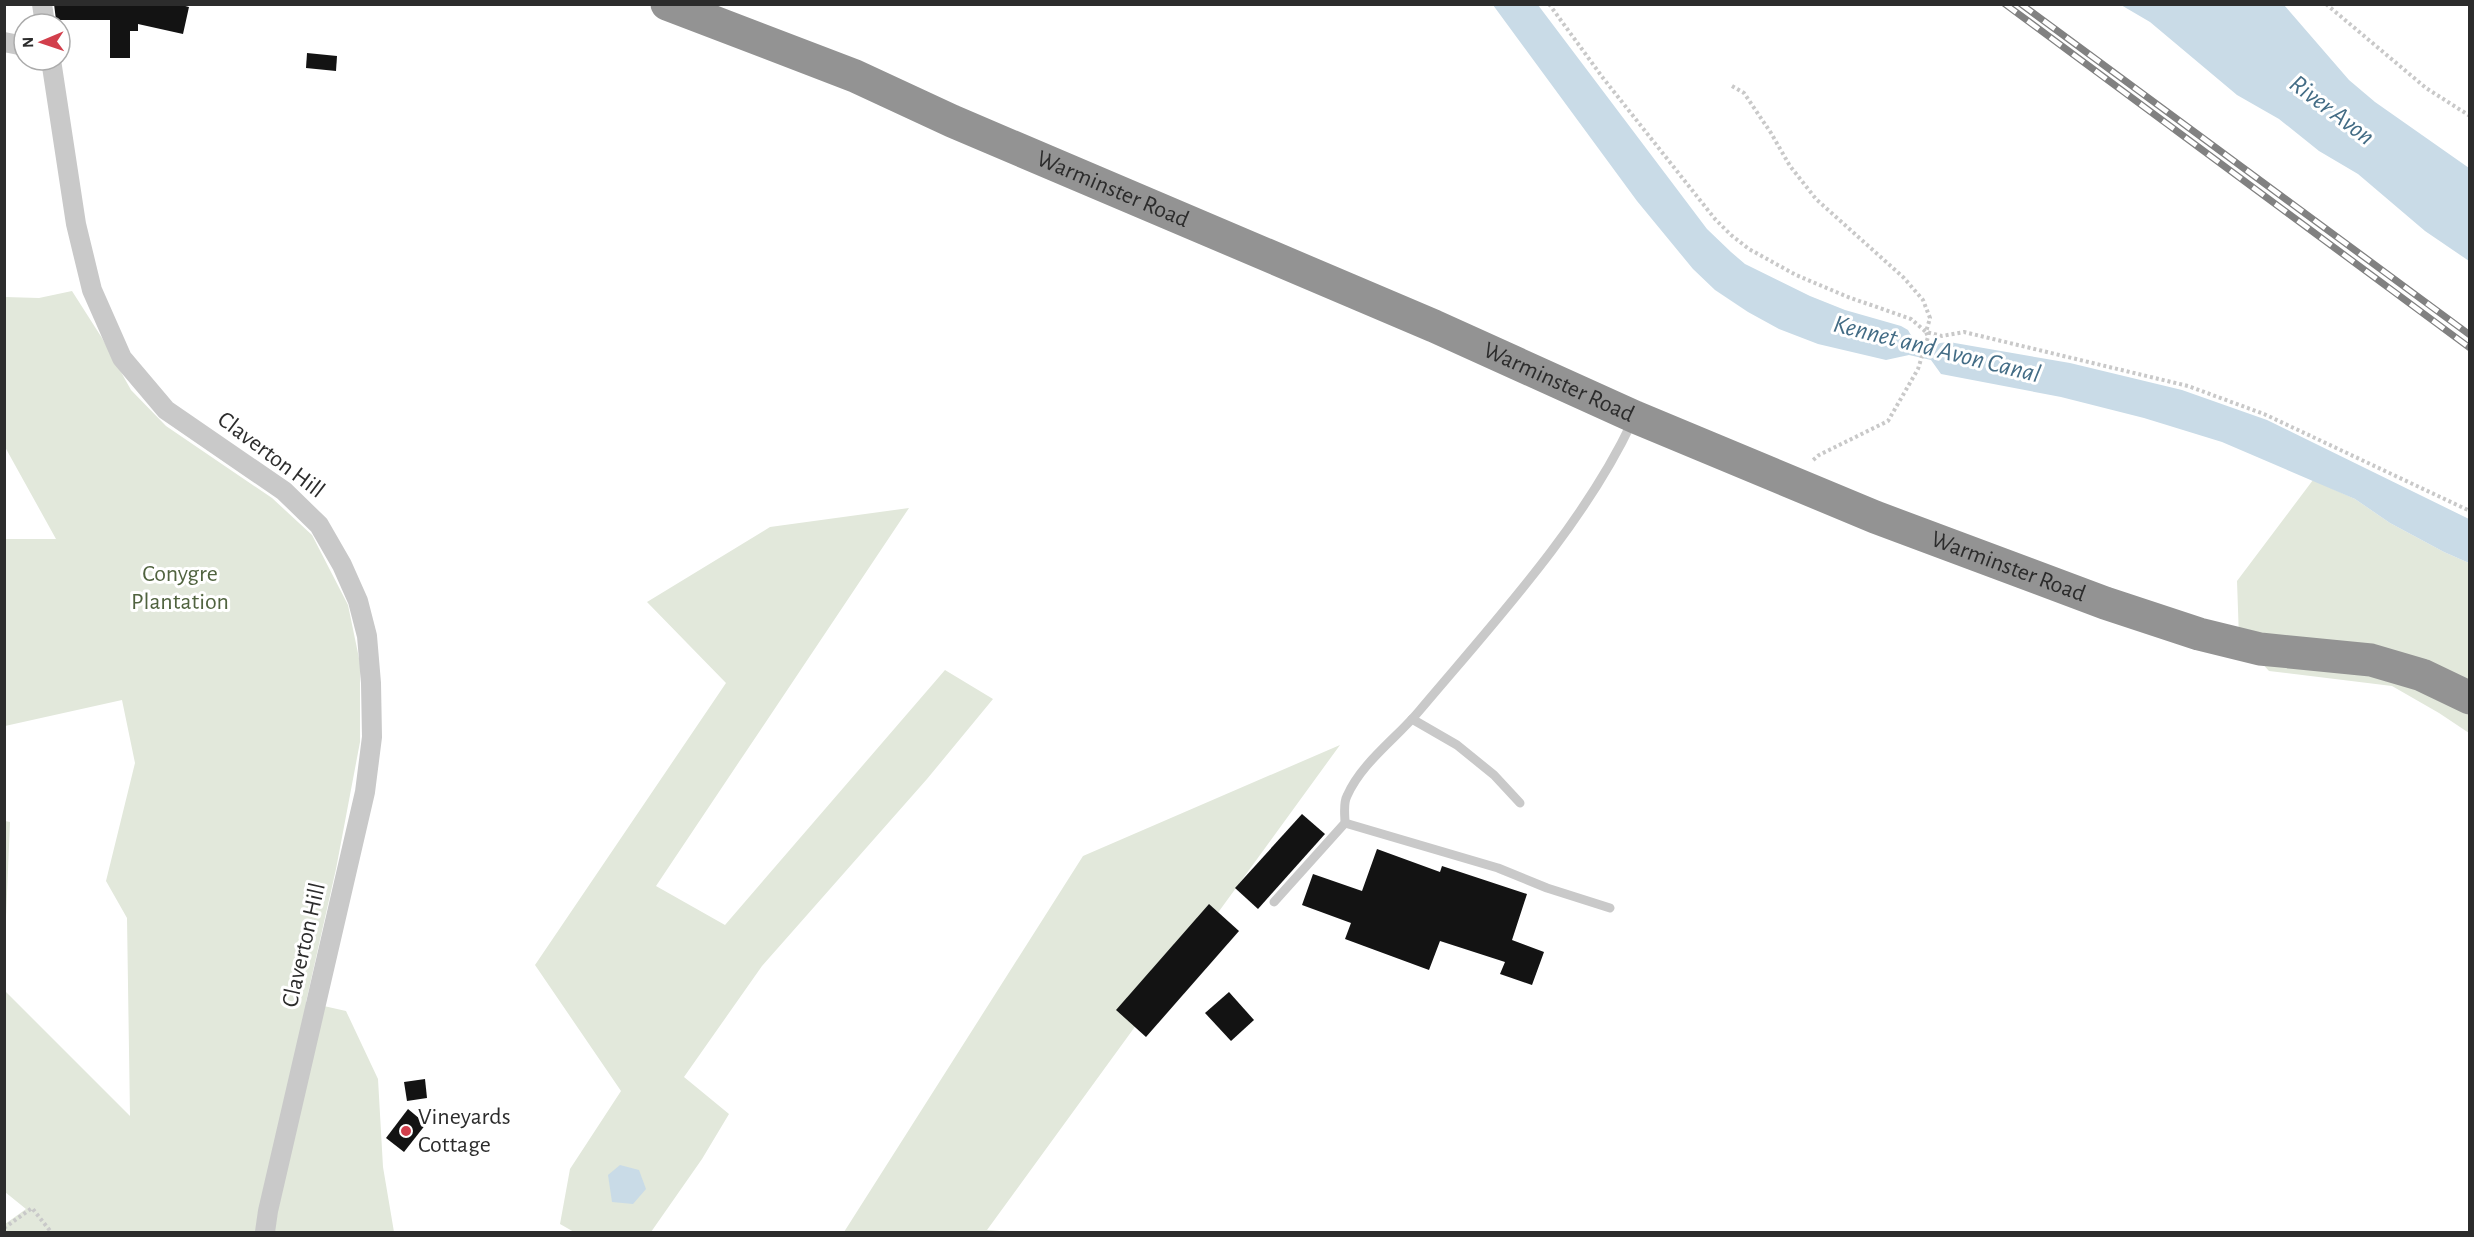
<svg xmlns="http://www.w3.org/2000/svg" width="2474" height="1237" font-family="'Alegreya Sans',sans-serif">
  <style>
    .green { fill: #e2e8db }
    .water { fill: #c9dbe7 }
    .building { fill: #131313 }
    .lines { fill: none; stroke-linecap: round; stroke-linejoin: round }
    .path { stroke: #c9c9c9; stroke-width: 4; stroke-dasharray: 3 3; stroke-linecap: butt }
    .lane { stroke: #c9c9c9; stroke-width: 9 }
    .street { stroke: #c9c9c9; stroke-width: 20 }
    .highway { stroke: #939393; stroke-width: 33 }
    .rail-casing { stroke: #818181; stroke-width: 7 }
    .rail { stroke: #fff; stroke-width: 4.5; stroke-dasharray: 14; stroke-linecap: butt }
    .poi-dot { fill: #d23f4c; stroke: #fff; stroke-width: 2 }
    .labels { text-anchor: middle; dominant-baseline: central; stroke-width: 6; stroke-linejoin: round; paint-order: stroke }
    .street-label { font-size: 24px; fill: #2c2c2c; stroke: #fff }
    .park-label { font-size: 24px; fill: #50633f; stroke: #fff }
    .poi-label { font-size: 24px; fill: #2c2c2c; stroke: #fff; text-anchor: start }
    .water-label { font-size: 26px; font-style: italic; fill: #436c85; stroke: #fff }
  </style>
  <rect width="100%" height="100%" fill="#fff"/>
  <g class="green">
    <path d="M72,291L102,338L131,390L166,426L272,498L312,535L348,605L360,663V742L336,869L306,1002L346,1011L378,1079L383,1167L394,1232H5V1224L26,1209L5,1192L4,990L130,1116L127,918L106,881L135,763L122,700L5,726V539H56L5,447V297L39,298Z"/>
    <path d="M2313,480L2355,499L2390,523L2444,552L2469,563V733L2439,713L2392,686L2269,671L2239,638L2237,581Z"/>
    <path d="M909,508L656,886L725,925L945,670L993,699L927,779L762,966L684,1077L729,1114L702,1159L651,1232H574L560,1224L570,1169L621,1091L535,965L726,683L647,602L770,527Z"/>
    <path d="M1340,745L987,1230L1014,1232H844L1083,856Z"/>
    <path d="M5,821L10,822L5,941L4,821Z"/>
  </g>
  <g class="water">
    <path d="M1493,5H1538L1707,229L1731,252L1745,264L1810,296L1845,310L1901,326L1908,330L1916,344L1933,348L1940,343L1949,342L2070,363L2182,390L2267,420L2469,519V563L2444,552L2390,523L2355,499L2222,442L2144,418L2061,397L1941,374L1931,360L1909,355L1886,360L1818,344L1779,329L1748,312L1715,290L1693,269L1637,201Z"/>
    <path d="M2121,5H2284L2349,80L2375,102L2469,168V261L2425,231L2358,174L2319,151L2279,119L2237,95L2150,22Z"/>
    <path d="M620,1165L639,1170L646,1189L633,1204L612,1202L608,1175Z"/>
  </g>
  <g class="building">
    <path d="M54,4H178L189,7L183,34L138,24V31H130V58H110V20H56Z"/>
    <path d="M307,53L337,56L336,71L306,68Z"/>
    <path d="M1302,814L1325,834L1258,909L1235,888Z"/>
    <path d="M1377,849L1440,872L1442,866L1527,894L1512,940L1544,952L1532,985L1500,974L1505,962L1440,941L1429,970L1345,939L1351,923L1302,905L1313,874L1362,891Z"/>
    <path d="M1209,904L1239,931L1146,1037L1116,1010Z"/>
    <path d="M1229,992L1254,1020L1231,1041L1205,1013Z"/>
    <path d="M425,1079L427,1098L407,1101L404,1082Z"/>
    <path d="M408,1109L426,1124L404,1152L386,1138Z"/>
  </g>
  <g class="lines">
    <g class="path">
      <path d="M1549,4L1603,78L1715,219L1731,235L1749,249L1796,275L1848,297L1911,319L1926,332L1942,336L1964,332L2188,386L2264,414L2470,511"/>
      <path d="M2326,4L2426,88L2470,116"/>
      <path d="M1732,86L1744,93L1771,133L1790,166L1816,199L1904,278L1923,300L1930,318L1926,332L1928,337L1918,369L1888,421L1819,455L1811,462"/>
      <path d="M4,1228L32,1208L51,1232"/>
    </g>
    <g class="lane">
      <path d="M1412,719L1457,745L1494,775L1520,803"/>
      <path d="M1345,823L1498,868L1547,888L1610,908"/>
      <path d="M1274,902L1345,823C1345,815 1343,803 1347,796C1362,762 1397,738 1420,710C1495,621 1583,526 1632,422"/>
    </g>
    <g class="street">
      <path d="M42,4L45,24"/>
      <path d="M4,42L24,46"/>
      <path d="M51,60L76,224L92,290L122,358L166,410L284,491L319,525L342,565L358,601L367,636L371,683L372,737L365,792L268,1211L265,1232"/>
    </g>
    <path class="highway" id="s1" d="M667,4L855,76L952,121L1434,326L1635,417L1875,517L2105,603L2199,634L2260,649L2371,660L2422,675L2470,698"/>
    <g class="rail-casing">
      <g id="rail">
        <path d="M2005,4L2470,348"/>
        <path d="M2021,4L2470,335"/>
      </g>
    </g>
    <use href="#rail" class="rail"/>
  </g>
  <circle class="poi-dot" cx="406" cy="1131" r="6"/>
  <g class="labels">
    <g class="street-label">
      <text stroke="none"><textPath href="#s1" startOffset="483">Warminster Road</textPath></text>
      <text stroke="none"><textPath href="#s1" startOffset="969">Warminster Road</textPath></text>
      <text transform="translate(271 455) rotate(37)">Claverton Hill</text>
      <text stroke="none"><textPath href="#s1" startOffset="1455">Warminster Road</textPath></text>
      <text transform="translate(304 945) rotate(-77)">Claverton Hill</text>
    </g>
    <g class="park-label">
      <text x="180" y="574">Conygre<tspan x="180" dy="28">Plantation</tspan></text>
    </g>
    <g class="poi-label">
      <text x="418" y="1117">Vineyards<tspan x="418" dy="28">Cottage</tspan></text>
    </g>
    <g class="water-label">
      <text transform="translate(2332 110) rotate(37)">River Avon</text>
      <text transform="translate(1937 349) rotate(14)">Kennet and Avon Canal</text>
    </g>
  </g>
  <rect width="2474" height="1237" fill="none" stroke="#2c2c2c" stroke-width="12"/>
  <g transform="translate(42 42) rotate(268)"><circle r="28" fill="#ffffff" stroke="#ababab" stroke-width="1.5"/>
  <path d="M0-4.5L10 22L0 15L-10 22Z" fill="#d23f4c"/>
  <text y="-9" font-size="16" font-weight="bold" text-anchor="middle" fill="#2c2c2c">N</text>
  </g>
</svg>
